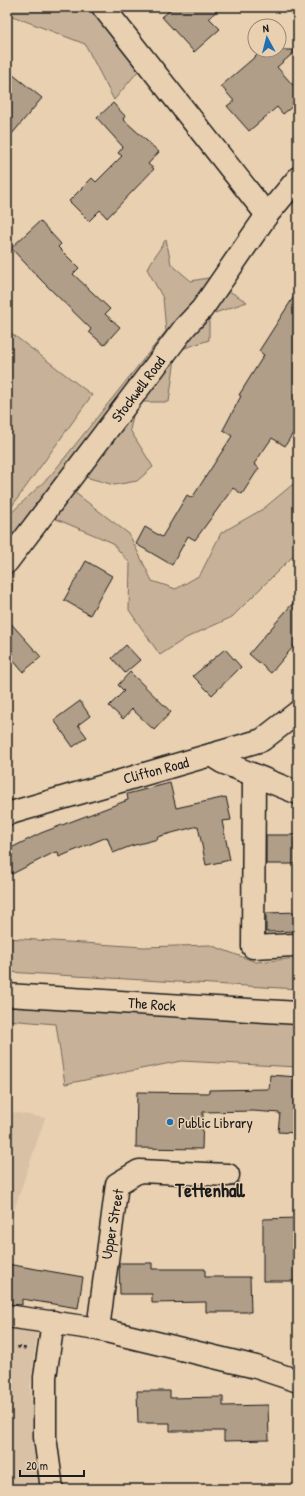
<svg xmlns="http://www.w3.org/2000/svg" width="305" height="1496" font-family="'Patrick Hand',sans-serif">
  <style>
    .built { fill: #d8c1a5 }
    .green { fill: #c7b299; stroke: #72675a }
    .building { fill: #b09e88; stroke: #1c1c1c }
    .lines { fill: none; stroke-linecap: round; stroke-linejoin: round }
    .minor-casing { stroke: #1c1c1c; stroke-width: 25 }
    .highway-casing { stroke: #1c1c1c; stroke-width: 25 }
    .path { stroke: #1c1c1c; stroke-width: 2.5; stroke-dasharray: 3 3; stroke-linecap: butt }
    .minor { stroke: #e9d0b1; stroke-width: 22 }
    .highway { stroke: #e9d0b1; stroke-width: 22 }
    .poi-dot { fill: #1f6fb2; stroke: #e9d0b1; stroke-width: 1.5 }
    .labels { text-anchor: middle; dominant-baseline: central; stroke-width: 3; stroke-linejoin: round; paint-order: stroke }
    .street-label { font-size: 15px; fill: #1c1c1c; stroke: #e9d0b1 }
    .poi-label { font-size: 15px; fill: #1c1c1c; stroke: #e9d0b1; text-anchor: start }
    .district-label { font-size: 19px; font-weight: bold; fill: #1c1c1c; stroke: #e9d0b1 }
  </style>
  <rect width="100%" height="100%" fill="#e9d0b1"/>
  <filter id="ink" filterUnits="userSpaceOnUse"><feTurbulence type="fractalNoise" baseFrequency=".025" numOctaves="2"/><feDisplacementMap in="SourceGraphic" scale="8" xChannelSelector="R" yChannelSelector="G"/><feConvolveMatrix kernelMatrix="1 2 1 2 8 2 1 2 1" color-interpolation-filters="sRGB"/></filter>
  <g filter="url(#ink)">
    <g class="built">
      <path d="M7,1111L45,1118L7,1231Z"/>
      <path d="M7,1324L38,1327L30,1388L39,1489H7Z"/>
    </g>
    <g class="green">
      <path d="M7,7H100L144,64L114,100L85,44L7,14Z"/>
      <path d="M166,239L171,264L191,281L208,278L247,302L209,315V340L176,351L169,402H136L130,430L153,467L137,481L114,485L82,476L74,492L129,534L152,581L176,589L200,575L221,533L263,509L298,480V551L232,617L186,638L160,655L129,610L130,563L111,542L49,516L15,550L12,591L7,585V517L51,475L166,331L163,298L147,269Z"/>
      <path d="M7,330L92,395L7,513Z"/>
      <path d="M7,938L143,947L210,945L256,962L298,958V989L7,972Z"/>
      <path d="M7,1001L298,1019V1067L181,1061L65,1084L56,1024L7,1020Z"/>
    </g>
    <g class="building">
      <path d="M174,7H221L209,18L220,29L194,52L162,17Z"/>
      <path d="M263,50H297L277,67L298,91V102L283,114L277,107L249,131L227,106L234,101L221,86Z"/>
      <path d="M7,70L42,98L7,140Z"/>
      <path d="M113,103L125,116L123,119L159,152L148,164L154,169L107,218L100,210L89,221L69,201L92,178L96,182L122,156L118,153L123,147L97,118Z"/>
      <path d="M40,221L61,244L58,247L79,268L73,274L110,309L105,314L120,327L104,345L89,332L91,329L41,280L11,248Z"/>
      <path d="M298,290V425L285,446L272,438L254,464L259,468L242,494L233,488L195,540L188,536L172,565L136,544L145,527L162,537L187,495L192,498L232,436L223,430L241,396L239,395L264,355L259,351Z"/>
      <path d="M86,561L112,576L90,615L64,600Z"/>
      <path d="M298,597V641L271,673L249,654Z"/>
      <path d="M7,619L41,657L23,672L7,653Z"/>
      <path d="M126,645L140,660L125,673L112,658Z"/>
      <path d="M225,649L241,667L212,695L193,676Z"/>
      <path d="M130,672L171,712L154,730L132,709L123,719L109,706L124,691L118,685Z"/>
      <path d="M80,701L90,716L78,725L87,737L73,747L54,720Z"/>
      <path d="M170,783L176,808L226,797L231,820L222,821L230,860L206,865L198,826L157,837L158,839L131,846L113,853L107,837L59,857L58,852L53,853L12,874L7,863V850L41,833L128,800L127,794Z"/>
      <rect x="266" y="835" width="32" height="29"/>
      <path d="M298,912V931L266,932V913Z"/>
      <path d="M270,1075L298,1077V1133L278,1132L280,1113L253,1111L203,1112L202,1149L136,1148L137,1092L209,1093V1090L269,1089Z"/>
      <path d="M298,1218V1281H263V1219Z"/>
      <path d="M119,1263H152V1269H205V1277H250L251,1312H206V1302L152,1303V1294H120Z"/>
      <path d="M7,1264L83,1277L78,1308L22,1299V1305L7,1304Z"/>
      <path d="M137,1391H170V1398L223,1397V1406L268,1405L269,1440L224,1441V1431H170V1423H138Z"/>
    </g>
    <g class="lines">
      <g class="minor-casing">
        <g id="minor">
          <path d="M103,7L267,215"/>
          <path d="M7,562L185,327L202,309L267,215L298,178"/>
          <path d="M211,755L222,762L298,793"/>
          <path d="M254,775L253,947L294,945"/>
          <path d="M7,814L262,740L298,712"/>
          <path d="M7,1316L98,1329L256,1367L298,1381"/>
          <path d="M98,1329L117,1184L139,1171L228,1175"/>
          <path d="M52,1489L45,1437V1377L53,1322"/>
        </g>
      </g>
      <g class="highway-casing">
        <path id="highway" d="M7,995L298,1013"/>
      </g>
      <path class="path" d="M17,1347L28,1349"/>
      <use href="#minor" class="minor"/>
      <use href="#highway" class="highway"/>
    </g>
  </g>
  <circle class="poi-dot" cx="170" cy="1122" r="4"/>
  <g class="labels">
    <g class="street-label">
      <text transform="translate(138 389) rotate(-53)">Stockwell Road</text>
      <text transform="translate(156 770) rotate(-15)">Clifton Road</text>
      <text transform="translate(152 1004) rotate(4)">The Rock</text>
      <text transform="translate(112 1224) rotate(-80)">Upper Street</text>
    </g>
    <g class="poi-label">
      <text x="178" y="1122">Public Library</text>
    </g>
    <g class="district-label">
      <text x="210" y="1190">Tettenhall</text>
    </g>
  </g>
  <rect width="305" height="1496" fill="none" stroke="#e9d0b1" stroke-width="24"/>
  <rect x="12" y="12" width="281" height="1472" fill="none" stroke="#1c1c1c" stroke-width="1.5" filter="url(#ink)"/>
  <g transform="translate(267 38) rotate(353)"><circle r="19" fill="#e9d0b1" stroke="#978875"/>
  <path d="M0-3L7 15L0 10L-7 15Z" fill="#1f6fb2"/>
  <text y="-6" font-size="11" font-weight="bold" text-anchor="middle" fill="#1c1c1c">N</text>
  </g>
  <path d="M20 1470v6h64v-6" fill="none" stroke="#1c1c1c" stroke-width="2"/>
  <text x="26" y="1470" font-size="12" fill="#1c1c1c" stroke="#e9d0b1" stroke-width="3" paint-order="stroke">20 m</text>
</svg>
